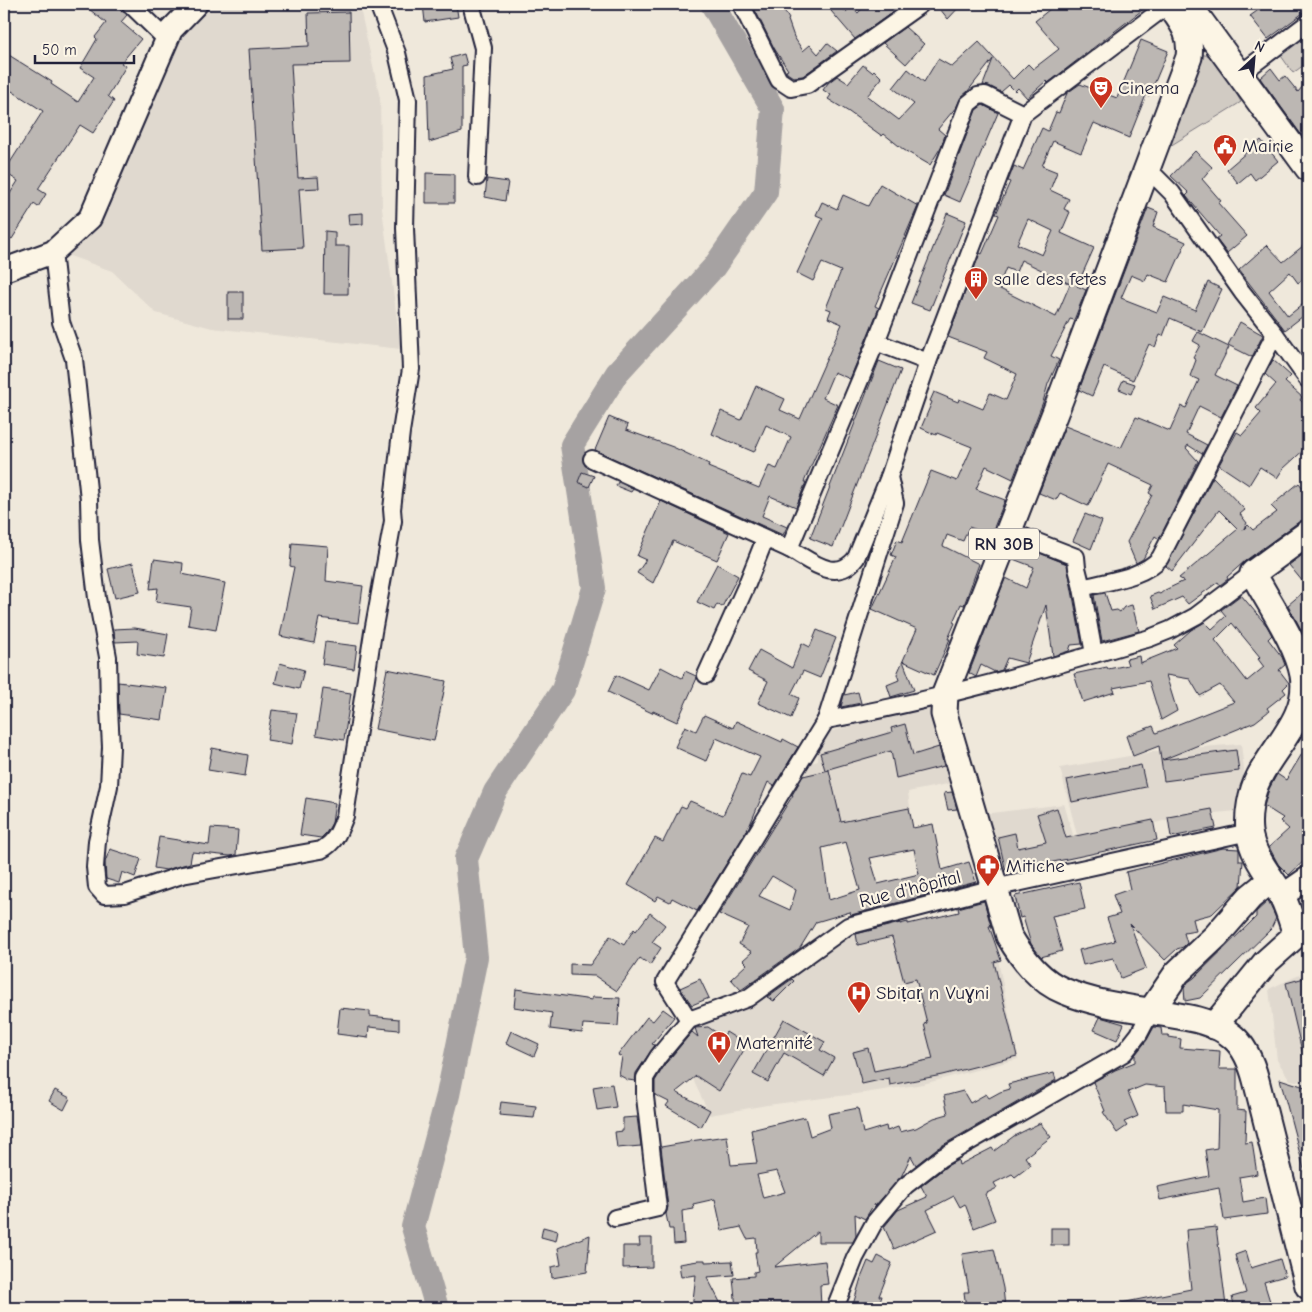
<svg xmlns="http://www.w3.org/2000/svg" width="1312" height="1312" font-family="'Comic Neue',sans-serif">
  <style>
    .built { fill: #e0d9cf }
    .green { fill: #d1cbc3; stroke: #7a767f }
    .lines { fill: none; stroke-linecap: round; stroke-linejoin: round }
    .river { stroke: #a6a2a2; stroke-width: 24 }
    .building { fill: #bcb7b3; stroke: #22223b; fill-rule: evenodd }
    .street-casing { stroke: #22223b; stroke-width: 20 }
    .secondary-casing { stroke: #22223b; stroke-width: 26 }
    .primary-casing { stroke: #22223b; stroke-width: 29 }
    .street { stroke: #fcf5e5; stroke-width: 16 }
    .secondary { stroke: #fcf5e5; stroke-width: 22 }
    .primary { stroke: #fcf5e5; stroke-width: 25 }
    .labels { text-anchor: middle; dominant-baseline: central; stroke-width: 4.5; stroke-linejoin: round; paint-order: stroke }
    .shield { fill: #fcf5e5; stroke: #63616e; stroke-width: 1 }
    .shield-label { font-size: 18px; font-weight: bold; fill: #22223b }
    .poi-label { font-size: 19px; fill: #22223b; stroke: #fcf5e5; text-anchor: start }
    .street-label { font-size: 19px; fill: #22223b; stroke: #fcf5e5 }
  </style>
  <rect width="100%" height="100%" fill="#efe8db"/>
  <filter id="ink" filterUnits="userSpaceOnUse"><feTurbulence type="fractalNoise" baseFrequency=".02" numOctaves="2"/><feDisplacementMap in="SourceGraphic" scale="10" xChannelSelector="R" yChannelSelector="G"/><feConvolveMatrix kernelMatrix="1 2 1 2 8 2 1 2 1" color-interpolation-filters="sRGB"/></filter>
  <g filter="url(#ink)">
    <g class="built">
      <path d="M209,4H359L380,98L382,209L401,349L212,328L156,313L112,271L67,255L100,227L177,38Z"/>
      <path d="M935,704L952,783L908,792L911,815L836,839L819,824L803,765L818,761L817,741L824,733Z"/>
      <path d="M1241,744L1244,770L1237,811L1182,816L1079,843L1060,768L1164,750Z"/>
      <path d="M1064,804L1076,845L995,861L983,814Z"/>
      <path d="M908,908L924,976L998,960L1018,1059L923,1084L864,1093L767,1105L710,1115L695,1084L678,1029L740,999L848,925Z"/>
      <path d="M1308,971V1083L1290,1080L1277,1060L1269,989Z"/>
    </g>
    <g class="green">
      <path d="M1308,14V62L1293,73L1270,40Z"/>
      <path d="M1199,54L1216,57L1241,102L1157,154Z"/>
    </g>
    <g class="lines">
      <path class="river" d="M437,1308L413,1227L448,1095L476,957L466,859L495,792L563,690L594,588L572,445L617,373L714,267L766,192L773,109L712,4"/>
    </g>
    <g class="building">
      <path d="M83,4H114L127,15L121,22L141,39L121,63L126,66L108,96L114,101L93,133L80,125L38,189L46,194L38,207L34,204L12,239L4,234V203L18,181L4,172L43,111L4,86V52L52,82L51,84L78,102L94,77L80,68L97,39L95,37L106,23Z"/>
      <path d="M423,4H456L458,17L425,22Z"/>
      <path d="M752,4H780L789,19L788,20L794,37L803,51L810,45L818,54L827,43L837,51L803,76L793,77L787,73L786,71L788,70L774,48Z"/>
      <path d="M839,4L846,12L851,7L858,13L866,4H904L855,39L831,11Z"/>
      <path d="M936,4H962L948,19Z"/>
      <path d="M1045,4H1150L1048,83L1046,81L1027,98L1018,88L1015,91L1009,85L1001,92L989,86L983,85L993,59L968,91L961,97L957,106L938,129L945,135L941,147L930,165L904,150L884,134L882,136L849,112L828,99L831,95L823,90L828,83L837,76L848,83L863,65L872,72L874,70L882,78L867,96L899,120L914,104L893,88L908,69L924,82L938,59L952,67L979,42L1013,79L1028,64L1033,69L1059,49L1035,21L1050,9Z"/>
      <path d="M1267,4H1296L1303,13L1268,39L1250,16Z"/>
      <path d="M349,12L350,63L291,64L298,178L318,177L319,188L299,189L303,248L262,250L249,49L309,46L308,13Z"/>
      <path d="M905,27L924,44L906,64L883,43Z"/>
      <path d="M1141,40L1168,51L1149,96L1146,95L1129,138L1094,123L1081,153L1053,141L1042,166L1057,172L1050,190L1069,199L1064,209L1070,212L1061,233L1094,248L1077,286L1086,290L1074,320L1070,319L1051,356L1059,360L1048,384L1043,402L1013,479L986,466L976,489L1005,500L991,535L969,527L963,541L947,535L943,546L979,564L964,605L961,604L953,622L955,623L948,639H950L934,675L903,661L914,690L891,697L887,685L899,680L897,674L917,629L872,609L896,557L891,555L897,540L902,542L931,471L957,481L972,447L937,433L936,435L921,428L932,402L930,401L934,392L958,402L959,399L983,409L990,393L1006,400L1017,374L984,358L987,352L948,337L980,253L982,254L999,215L996,214L1010,182L1008,181L1014,166L1023,170L1042,128L1048,131L1056,112L1059,113L1067,93L1080,84L1117,98ZM1028,219L1053,231L1042,255L1017,244ZM1021,260L1070,284L1056,317L998,288L1006,268L1016,272Z"/>
      <path d="M464,54L467,65L462,66V132L429,142L427,75L453,69L450,58Z"/>
      <path d="M1271,68L1280,80L1285,76L1298,92L1308,80V144L1260,78Z"/>
      <path d="M983,105L998,113L960,202L944,195L976,110Z"/>
      <path d="M1261,140L1278,161L1255,180L1250,173L1238,183L1227,169Z"/>
      <path d="M1195,151L1212,167L1202,179L1221,201L1218,203L1247,236L1227,253L1216,239L1220,236L1186,196L1189,193L1171,176Z"/>
      <path d="M426,173L454,174V203H426Z"/>
      <path d="M487,179L508,182L505,201L485,197Z"/>
      <path d="M880,184L918,206L875,306L879,308L850,379L834,372L823,398L838,405L804,482H806L796,507L770,496L762,516L787,527L783,535L595,450L609,417L628,425L626,430L673,447L709,464L708,467L759,488L769,466L777,469L791,437L766,425L754,452L712,434L721,411L741,420L756,386L785,399L780,410L800,419L842,324L828,318L831,310L826,308L841,271L822,263L813,281L797,273L823,218L816,215L822,202L837,209L843,195L868,206Z"/>
      <path d="M1148,208L1158,212L1153,227L1186,242L1168,282L1148,274L1145,281L1131,275L1121,298L1157,312L1164,297L1195,310L1208,282L1222,289L1202,332L1170,318L1163,336L1160,335L1155,347L1149,344L1133,380L1104,367L1092,396L1079,390Z"/>
      <path d="M363,213V224L349,225L348,214Z"/>
      <path d="M947,213L966,221L930,310L911,303Z"/>
      <path d="M325,231L335,232V246H349L348,294H324Z"/>
      <path d="M1308,242V275L1298,283L1290,272L1269,291L1288,316L1302,305L1307,313L1285,330L1239,270L1267,245L1283,262Z"/>
      <rect x="228" y="292" width="15" height="27"/>
      <path d="M1240,322L1263,335L1252,357L1228,345Z"/>
      <path d="M1198,332L1229,347L1215,375L1237,386L1221,417L1199,406L1186,434L1207,445L1202,454L1188,445L1186,448L1198,461L1159,539L1155,536L1143,559L1136,563L1127,542L1152,495L1149,493L1153,485L1108,464L1088,506L1060,493L1056,500L1039,493L1065,426L1121,448L1136,417L1170,431L1181,406L1186,408L1199,380L1190,376L1196,360L1193,358L1200,345L1193,341Z"/>
      <path d="M1273,360L1291,376L1285,382L1302,397L1300,400L1308,407V446L1283,469L1277,478L1260,467L1249,485L1219,465L1237,432L1242,435L1261,413L1256,408L1276,384L1265,374Z"/>
      <path d="M879,361L901,370L833,547L810,538Z"/>
      <path d="M1123,380L1135,384L1131,394L1119,389Z"/>
      <path d="M582,472L594,476L589,487L578,482Z"/>
      <path d="M1213,477L1245,510L1240,514L1247,523L1243,530L1248,525L1253,530L1277,512L1271,506L1299,483L1303,488L1308,483V519L1300,521L1245,561L1227,577L1228,579L1220,585L1218,582L1188,604L1182,597L1155,609L1150,596L1158,593L1160,594L1165,590L1184,581L1179,578L1238,529L1219,510L1172,571L1166,566Z"/>
      <path d="M618,482L633,489L631,492L616,486Z"/>
      <path d="M661,501L729,533L717,560L673,541L653,583L637,573L646,560L637,556Z"/>
      <path d="M1085,514L1102,521L1091,549L1073,541Z"/>
      <path d="M292,543L328,546L326,581L363,586L358,623L319,618L314,643L280,636L294,567L290,566Z"/>
      <path d="M1019,545L1067,564L1082,644L1071,645L1069,651L1053,656L1046,605L1026,663L1007,658L1002,670L995,672L981,665L976,677L969,673L1005,579L1006,578L1026,588L1034,567L1013,559Z"/>
      <path d="M1308,551V640L1303,633L1288,605L1308,588L1289,565Z"/>
      <path d="M154,559L183,563L182,574L225,583L216,630L188,625L191,607L156,602L158,588L150,589Z"/>
      <path d="M133,563L140,592L115,598L108,569Z"/>
      <path d="M717,564L738,576L722,607L717,604L714,610L697,602Z"/>
      <path d="M1105,593L1111,611L1117,610L1120,612L1124,607L1132,605L1139,631L1102,641L1094,595Z"/>
      <path d="M1241,595L1267,626L1272,635L1268,639L1282,657L1285,665L1279,670L1289,683L1283,689L1286,693L1267,708L1269,711L1255,722L1162,760L1236,750L1239,771L1164,781L1159,746L1133,756L1126,736L1153,726L1156,733L1234,702L1220,685L1200,696L1190,679L1166,675L1177,711L1161,720L1149,681L1113,688L1115,692L1083,702L1074,674L1107,667L1108,669L1128,665L1126,659L1139,656L1140,663L1177,648L1174,645L1191,630L1205,622L1212,629L1226,616L1221,610ZM1232,623L1260,657L1258,659L1264,667L1247,681L1215,640Z"/>
      <path d="M135,628L168,634L164,658L137,654L138,641L115,642L114,629Z"/>
      <path d="M817,630L836,638L820,678L803,671L791,694L799,698L791,718L758,703L768,681L748,671L759,650L792,668L802,643L810,647Z"/>
      <path d="M325,642L357,646L354,669L322,664Z"/>
      <path d="M280,663L304,670L299,689L275,683Z"/>
      <path d="M661,667L682,678L685,671L696,676L697,678L677,722L653,711L652,713L608,692L616,675L649,690Z"/>
      <path d="M387,669L446,681L434,741L375,729Z"/>
      <path d="M118,682L167,688L162,720L119,714Z"/>
      <path d="M323,689L351,693L344,740L316,735Z"/>
      <path d="M858,692L861,703L841,707L844,695Z"/>
      <path d="M272,710L297,713L292,744L267,740Z"/>
      <path d="M704,715L733,728L736,721L782,742L783,739L798,747L774,786L768,782L749,827L697,911L672,898L670,902L658,896L655,901L628,885L655,838L663,842L681,806L686,808L690,801L723,815L742,774L750,777L760,757L716,738L706,761L675,747L685,726L696,731Z"/>
      <path d="M905,724L913,755L939,747L944,766L896,778L891,751L825,770L820,753L892,732L891,728Z"/>
      <path d="M1308,744V857L1289,875L1278,864L1269,847L1289,829L1280,821L1283,818L1264,806L1269,789L1277,774L1286,780Z"/>
      <path d="M212,748L248,755L245,776L208,770Z"/>
      <path d="M1141,765L1146,787L1072,802L1067,780Z"/>
      <path d="M829,770L841,822L909,808L913,828L933,824L942,870L969,862L976,882L851,915L850,912L816,922L800,948L741,990L731,979L747,964L743,960L752,952L739,944L748,927L719,914L793,795H792L803,776ZM846,842L860,890L829,900L822,848ZM914,849L919,874L878,884L870,858ZM772,876L796,890L790,910L759,896Z"/>
      <path d="M952,792L957,809L948,810L944,793Z"/>
      <path d="M306,798L335,803L332,823L326,833L321,838L300,835Z"/>
      <path d="M1057,808L1066,838L1153,820L1157,840L1006,872L998,837L1015,833L1018,848L1046,842L1037,814Z"/>
      <path d="M1212,809L1216,828L1171,837L1168,817Z"/>
      <path d="M211,828L238,830L236,855L230,856L192,852L190,863L166,870L154,868L159,837L209,845Z"/>
      <path d="M1223,848L1239,849V861H1243L1241,886L1212,914L1193,919L1196,931L1184,933L1187,943L1183,947L1177,949L1165,960L1130,924L1146,968L1121,978L1113,958L1083,965L1079,950L1115,941L1107,918L1120,914L1113,895L1130,889L1126,872Z"/>
      <path d="M110,849L141,859L135,877L122,872L119,883L106,879L105,862Z"/>
      <path d="M1079,882L1085,909L1052,916L1062,951L1041,957L1031,944L1023,917L1020,918L1015,896Z"/>
      <path d="M984,901L991,926H989L1001,960L994,962L1017,1056L942,1075L890,1085L889,1078L862,1084L853,1052L868,1048L874,1071L933,1059L924,1024L927,1023L916,979L904,982L892,937L858,945L856,934L900,923V924L908,922V924L959,912L958,908Z"/>
      <path d="M1268,901L1276,918L1271,929L1200,998L1185,1001L1184,988L1188,982L1194,978L1256,917V912Z"/>
      <path d="M650,913L665,925L652,942L661,948L650,965L640,958L617,991L595,976L570,975V964L590,965L610,936L624,945L634,929L636,931Z"/>
      <path d="M1308,977V1059L1304,1060L1286,983Z"/>
      <path d="M700,979L709,998L692,1005L680,988Z"/>
      <path d="M792,979L794,981L774,1001L767,997Z"/>
      <path d="M516,989L592,1000V997L620,998L618,1026L583,1024L582,1033L550,1029L552,1013L514,1007Z"/>
      <path d="M340,1008L370,1011V1016L399,1019V1030L369,1027L368,1038L337,1034Z"/>
      <path d="M663,1009L674,1017L652,1044L655,1045L636,1073L635,1081L628,1080L619,1075L622,1057L618,1055L647,1017L653,1021Z"/>
      <path d="M1100,1017L1124,1024L1117,1040L1094,1030Z"/>
      <path d="M784,1019L825,1042L820,1050L834,1058L824,1076L784,1053L768,1082L753,1074Z"/>
      <path d="M708,1027L723,1037L726,1032L747,1045L719,1091L696,1076L676,1092L710,1110L701,1127L666,1106L669,1102L655,1095V1081L666,1063L692,1032L698,1037L695,1028Z"/>
      <path d="M1154,1027L1161,1028L1162,1035H1169V1037L1181,1039L1180,1048L1220,1051L1219,1069H1237V1110L1246,1111L1245,1143L1252,1142L1257,1174L1239,1177L1243,1202L1265,1198L1267,1214L1224,1220L1219,1188L1160,1200L1157,1187L1209,1176L1205,1150L1217,1148L1218,1110L1183,1104V1111H1166L1165,1087L1145,1085L1128,1092L1138,1116L1124,1122L1127,1126L1117,1133L1103,1112L1105,1111L1093,1082L1115,1070L1135,1062V1055L1147,1040Z"/>
      <path d="M511,1031L539,1044L534,1056L506,1043Z"/>
      <path d="M1054,1073L1056,1080L936,1149L916,1165L911,1156L901,1177L875,1206L874,1204L865,1219L855,1214L856,1236L853,1242H818V1231L774,1267L825,1261L828,1284L820,1285L821,1308H736L733,1278L754,1276V1272L758,1271L755,1252H757L756,1238L747,1239L741,1227L722,1231L715,1199L693,1204L694,1209L682,1211L684,1243L674,1244L673,1229H669L666,1214L668,1207L661,1147L690,1142V1141L727,1136L731,1165L757,1163L751,1130L805,1117L810,1136L831,1128L828,1114L858,1108L863,1133L886,1126L887,1131L898,1127L900,1132L916,1128L934,1118L948,1114L944,1096L963,1091L970,1103L986,1094L989,1098L1000,1092L1010,1089L1008,1084ZM777,1171L785,1192L763,1198L757,1175Z"/>
      <path d="M1280,1079L1308,1088V1172L1305,1173Z"/>
      <path d="M612,1084L616,1107L597,1110L593,1087Z"/>
      <path d="M55,1090L70,1098L64,1110L49,1101Z"/>
      <path d="M501,1102L536,1106L534,1118L499,1115Z"/>
      <path d="M637,1117L641,1146L617,1148L615,1132L623,1131V1118Z"/>
      <path d="M1040,1123L1051,1137L1025,1157L1031,1165L1015,1177L1012,1174L994,1183L997,1188L985,1194L995,1220L974,1228L965,1204L960,1207L954,1196L927,1210L937,1230L894,1249L884,1227L898,1210L927,1197L921,1186L947,1166L958,1160L959,1165L992,1148L994,1151L1014,1136Z"/>
      <path d="M543,1227L558,1231L556,1241L541,1237Z"/>
      <path d="M1216,1227L1226,1306L1213,1308H1121V1303L1191,1289L1186,1242H1187L1186,1230Z"/>
      <rect x="1051" y="1228" width="18" height="17"/>
      <path d="M590,1235L587,1272L552,1278L551,1267L561,1265L558,1248Z"/>
      <path d="M639,1238H652V1267L623,1268V1246H640Z"/>
      <path d="M994,1249L1003,1288L1005,1307L966,1308L964,1292H969L962,1254Z"/>
      <path d="M1246,1251L1251,1268L1280,1259L1285,1276L1264,1282L1272,1308H1235L1232,1297L1246,1293L1235,1255Z"/>
      <path d="M878,1256L892,1263L879,1296H882L878,1308H852L861,1278L868,1261L874,1264Z"/>
      <path d="M698,1260H705V1262L732,1261L734,1275L707,1277L723,1308H692L696,1275L681,1277L679,1264L698,1261Z"/>
    </g>
    <g class="lines">
      <g class="street-casing">
        <g id="street">
          <path d="M130,4L167,40"/>
          <path d="M471,4L483,48L477,177"/>
          <path d="M741,4L779,80L791,88L807,85L921,4"/>
          <path d="M1169,4L1023,114L928,362L906,426L889,477L895,503L826,720C936,701 1043,669 1150,638L1170,630L1196,616L1253,573"/>
          <path d="M1239,75L1308,23"/>
          <path d="M1147,168L1172,193L1242,292L1275,334L1308,380"/>
          <path d="M53,252L61,322L74,359L89,499L90,540L97,598L108,657L109,708L111,747L109,786L97,841L95,867L97,887L104,895L125,894L182,875L321,850C336,842 339,831 345,816L373,632L393,521L392,509L401,432L411,369L405,228L408,100L397,53L378,4"/>
          <path d="M876,342L928,362"/>
          <path d="M592,459L789,549"/>
          <path d="M889,477L856,558C836,584 811,561 789,549L876,342L968,104L978,96L985,95L1023,114"/>
          <path d="M1009,531L1076,557L1077,568L1082,588C1107,581 1143,578 1160,558L1275,334"/>
          <path d="M1082,588L1094,654"/>
          <path d="M706,675L747,584L765,539"/>
          <path d="M689,1020L665,982L826,720"/>
          <path d="M615,1218L658,1208L645,1097V1078L658,1057L689,1020L748,998L848,926L994,888L1249,832"/>
          <path d="M835,1308L855,1258L874,1223L905,1186L941,1158L1124,1053L1139,1034L1151,1011"/>
        </g>
      </g>
      <g class="secondary-casing">
        <g id="secondary">
          <path d="M4,270L53,252L90,218L171,30L196,4"/>
          <path d="M1282,896L1308,878"/>
        </g>
      </g>
      <g class="primary-casing">
        <g id="primary">
          <path d="M1169,4C1182,23 1192,33 1189,57L1060,400L945,694L944,714L1009,936C1022,958 1039,981 1064,991C1095,1004 1129,1008 1161,1013C1184,1017 1214,1020 1233,1037C1245,1047 1252,1065 1256,1080L1308,1286"/>
          <path d="M1188,4L1308,168"/>
          <path d="M1151,1011L1177,973L1216,936L1250,897L1271,880"/>
          <path d="M1214,1026L1266,962L1296,935C1292,922 1288,908 1282,896C1270,875 1253,858 1249,832C1247,815 1251,792 1259,777C1276,744 1310,715 1303,675C1297,643 1268,602 1253,573L1308,533"/>
        </g>
      </g>
      <use href="#street" class="street"/>
      <use href="#secondary" class="secondary"/>
      <use href="#primary" class="primary"/>
    </g>
  </g>
  <defs>
    <g id="theatre-pin" transform="scale(1.25)"><path d="M0 17L-7.5 6A9.5 9.5 0 1 1 7.5 6Z" fill="#c8321e" stroke="#fcf5e5"/><path d="M-5-5.5Q0-4 5-5.5V0Q5 5 0 6Q-5 5-5 0ZM-3.3-2.5H-1v1.5H-3.3ZM1-2.5H3.3v1.5H1ZM-2.8 1Q0 5.5 2.8 1Z" fill="#fff"/></g>
    <g id="civic-pin" transform="scale(1.25)"><path d="M0 17L-7.5 6A9.5 9.5 0 1 1 7.5 6Z" fill="#c8321e" stroke="#fcf5e5"/><path d="M-.6-6.5H3V-4.5H.6V-3L4-1V1h2V6H-6V1h2V-1L-.6-3ZM-1.2 2.5V6h2.4V2.5Z" fill="#fff"/></g>
    <g id="building-pin" transform="scale(1.25)"><path d="M0 17L-7.5 6A9.5 9.5 0 1 1 7.5 6Z" fill="#c8321e" stroke="#fcf5e5"/><path d="M-4-6H4V6H1V3H-1V6H-4ZM-2.5-4.3h1.7v1.8h-1.7ZM.8-4.3h1.7v1.8H.8ZM-2.5-1h1.7V.8h-1.7ZM.8-1h1.7V.8H.8Z" fill="#fff"/></g>
    <g id="pharmacy-pin" transform="scale(1.25)"><path d="M0 17L-7.5 6A9.5 9.5 0 1 1 7.5 6Z" fill="#c8321e" stroke="#fcf5e5"/><path d="M-2-6h4v4h4v4h-4v4h-4v-4h-4v-4h4Z" fill="#fff"/></g>
    <g id="hospital-pin" transform="scale(1.25)"><path d="M0 17L-7.5 6A9.5 9.5 0 1 1 7.5 6Z" fill="#c8321e" stroke="#fcf5e5"/><path d="M-5-5h3v3.5h4V-5h3V5h-3V1.5h-4V5h-3Z" fill="#fff"/></g>
  </defs>
  <g fill-rule="evenodd">
    <use href="#theatre-pin" x="1101" y="88"/>
    <use href="#civic-pin" x="1225" y="146"/>
    <use href="#building-pin" x="976" y="279"/>
    <use href="#pharmacy-pin" x="988" y="866"/>
    <use href="#hospital-pin" x="859" y="993"/>
    <use href="#hospital-pin" x="719" y="1043"/>
  </g>
  <g class="labels">
    <rect class="shield" x="969" y="528.5" width="70" height="31" rx="4"/>
    <g class="shield-label">
      <text x="1004" y="544">RN 30B</text>
    </g>
    <g class="poi-label">
      <text x="1118" y="88">Cinema</text>
      <text x="1242" y="146">Mairie</text>
      <text x="994" y="279">salle des fetes</text>
      <text x="1006" y="866">Mitiche</text>
      <text x="876" y="993">Sbiṭaṛ n Vuɣni</text>
      <text x="736" y="1043">Maternité</text>
    </g>
    <g class="street-label">
      <text transform="translate(910 889) rotate(-14)">Rue d'hôpital</text>
    </g>
  </g>
  <rect width="1312" height="1312" fill="none" stroke="#fcf5e5" stroke-width="20"/>
  <rect x="10" y="10" width="1292" height="1292" fill="none" stroke="#22223b" stroke-width="2" filter="url(#ink)"/>
  <g transform="translate(1254 58) rotate(26)" stroke="#fcf5e5" stroke-width="4" paint-order="stroke">
  <path d="M0-4L9 19L0 12L-9 19Z" fill="#22223b"/>
  <text y="-8" font-size="14" font-weight="bold" text-anchor="middle" fill="#22223b">N</text>
  </g>
  <path d="M35 55v8h99v-8" fill="none" stroke="#22223b" stroke-width="2.5"/>
  <text x="42" y="55" font-size="15" fill="#22223b" stroke="#fcf5e5" stroke-width="4" paint-order="stroke">50 m</text>
</svg>
